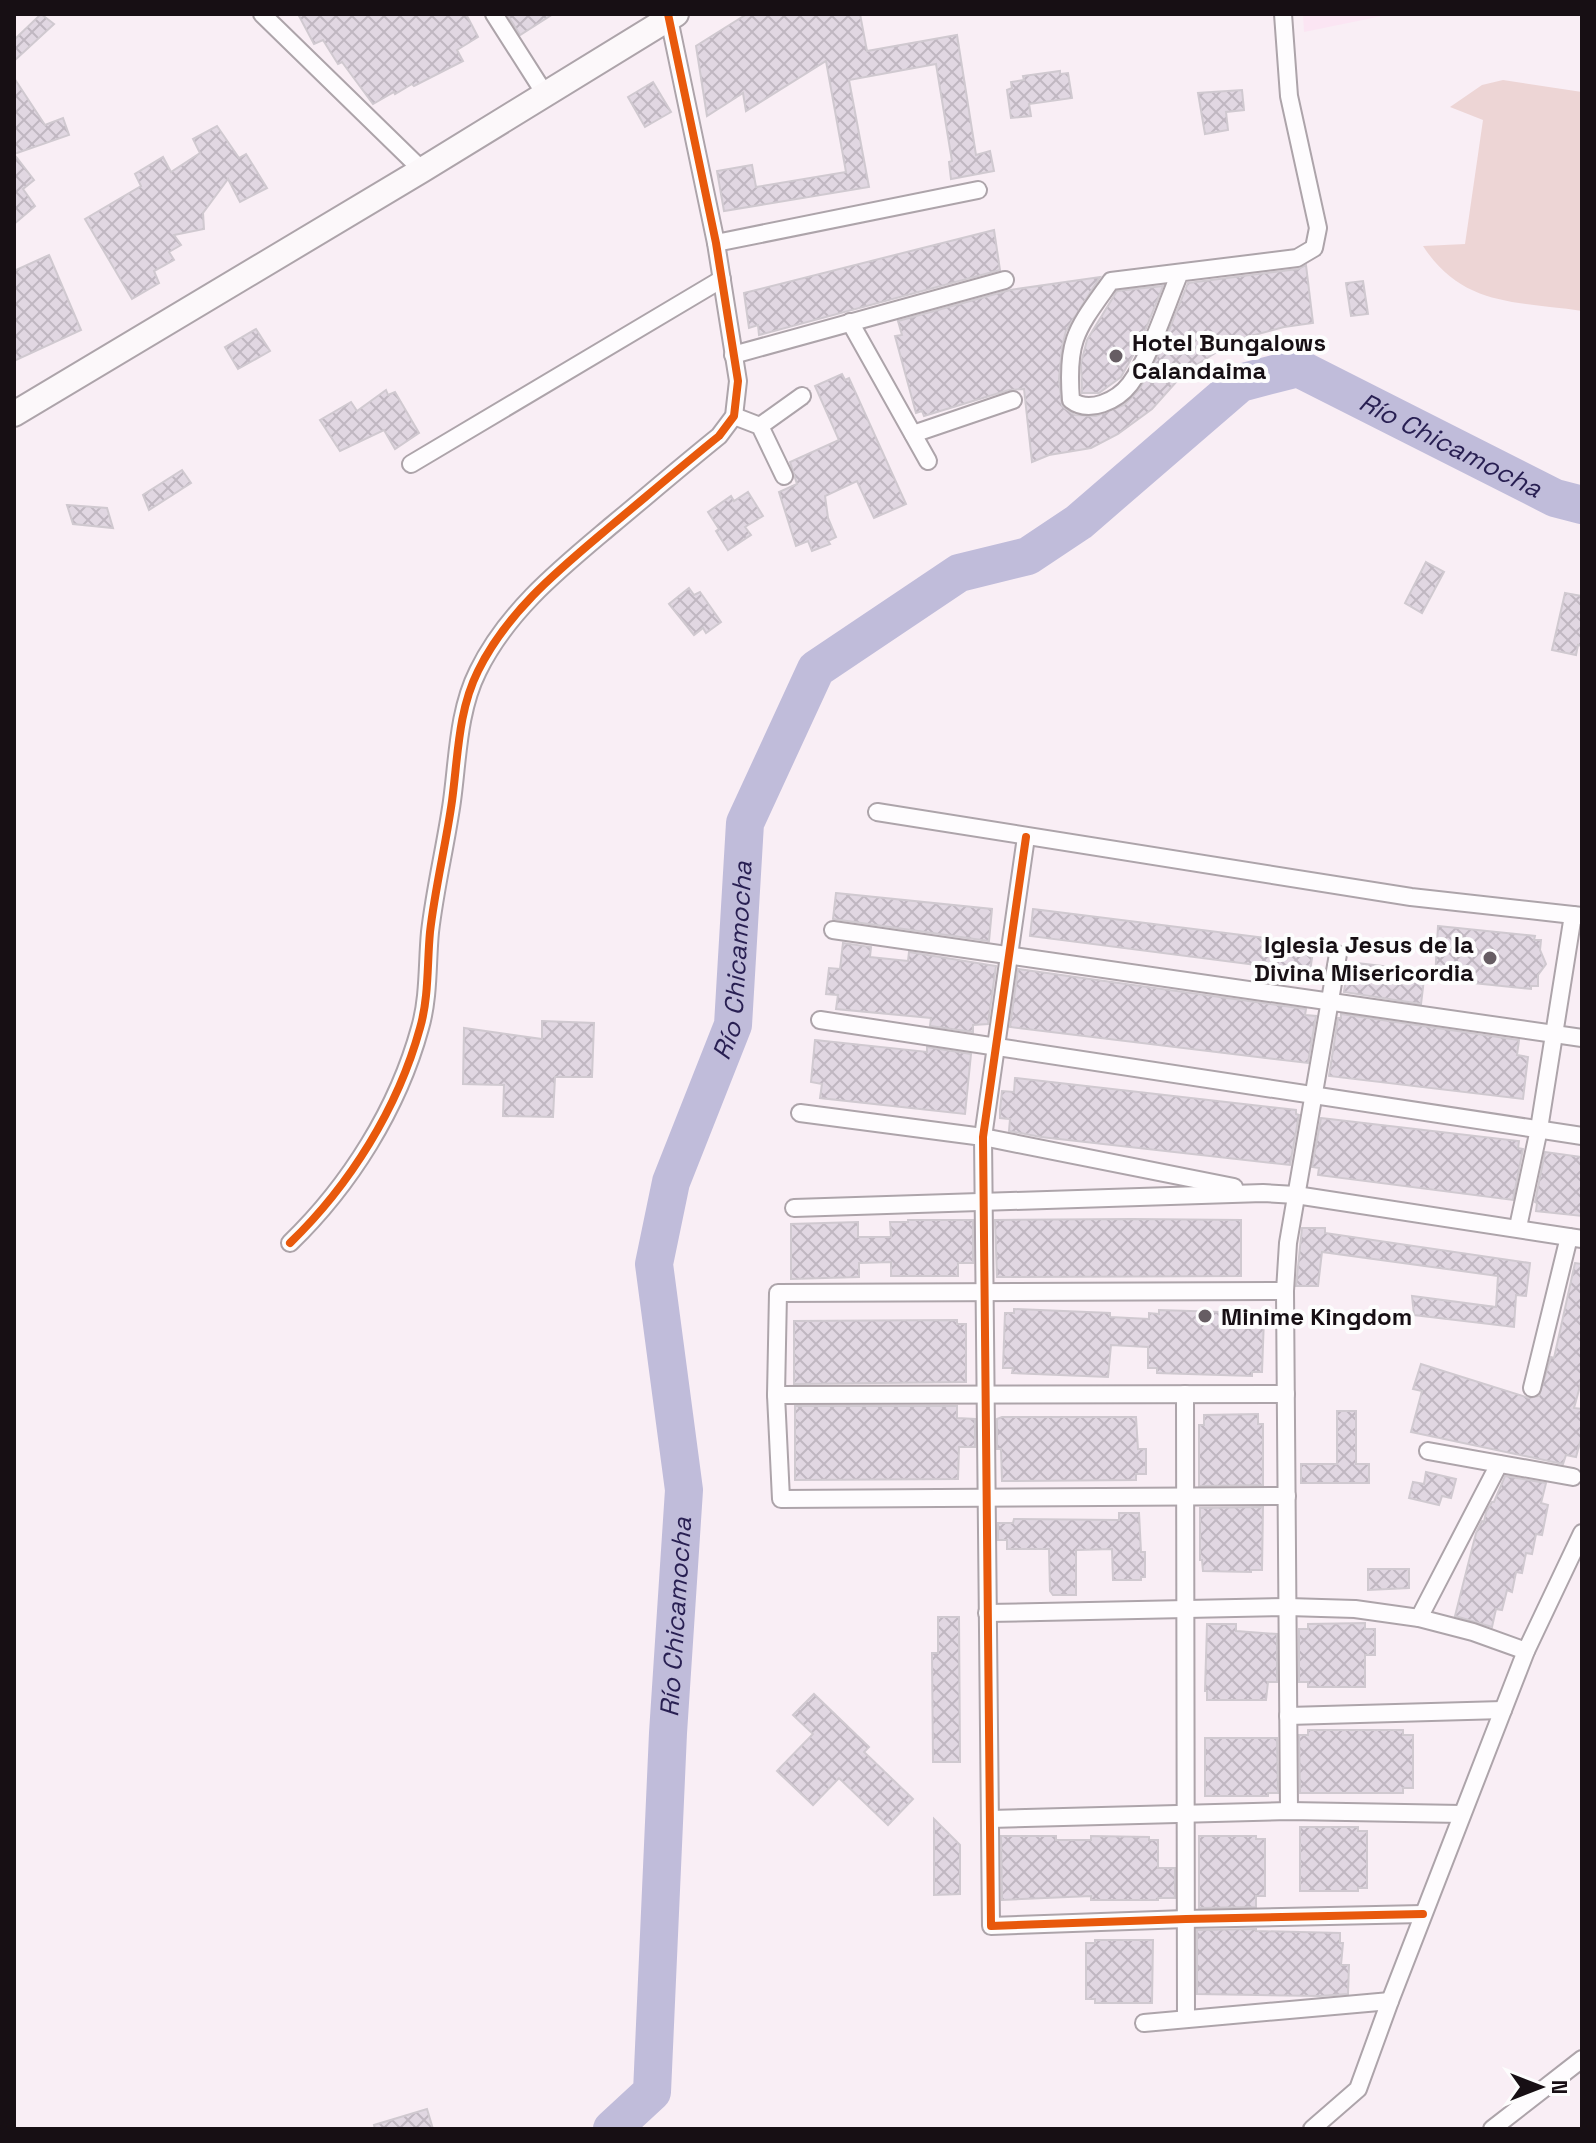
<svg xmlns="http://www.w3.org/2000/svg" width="1596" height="2143" font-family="'Space Grotesk',sans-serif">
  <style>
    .built { fill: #fbe5f3 }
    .grass { fill: #edd5d5 }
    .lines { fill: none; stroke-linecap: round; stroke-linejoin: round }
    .river { stroke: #c0bcda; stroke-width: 38 }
    .building { fill: url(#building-cross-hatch); stroke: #d0c9d0; stroke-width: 2 }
    .minor-casing { stroke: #ada4aa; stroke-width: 20 }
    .secondary-casing { stroke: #ada4aa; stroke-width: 28 }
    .minor { stroke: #fefcfe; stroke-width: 16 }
    .secondary { stroke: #fcf8fa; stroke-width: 24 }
    .cycleway-casing { stroke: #fdfdfd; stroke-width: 13 }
    .cycleway { stroke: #e8590c; stroke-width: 8 }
    .poi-dot { fill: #665d63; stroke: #fdfdfd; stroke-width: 3 }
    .labels { text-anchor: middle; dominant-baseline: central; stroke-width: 8; stroke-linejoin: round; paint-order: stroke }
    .poi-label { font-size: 24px; font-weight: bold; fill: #170f14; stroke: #fdfdfd; text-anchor: start }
    .water-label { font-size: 26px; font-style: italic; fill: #281f52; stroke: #fdfdfd }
  </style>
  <defs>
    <pattern id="building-cross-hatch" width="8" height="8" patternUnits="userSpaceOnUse" patternTransform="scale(2)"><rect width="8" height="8" fill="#e1d7e2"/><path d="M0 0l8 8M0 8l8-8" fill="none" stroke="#c0b7c1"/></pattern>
  </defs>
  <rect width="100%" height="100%" fill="#f9eef5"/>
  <path class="built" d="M1303,14H1392L1304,32Z"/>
  <path class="grass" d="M1503,80L1582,92V311C1516,301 1463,307 1423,246L1465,244L1483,120L1450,107L1482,85Z"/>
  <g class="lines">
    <path class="river" id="s1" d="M612,2129L652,2092L668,1733L684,1490L654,1264L671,1182L733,1025L745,823L816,669L959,573L1028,556L1079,522L1240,383L1298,368L1555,498L1582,505"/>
  </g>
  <g class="building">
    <path d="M41,14L54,24L14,61V40Z"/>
    <path d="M298,14H466L478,37L457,50L463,61L414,86L412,84L395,94L394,92L373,104L342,62L338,64L323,40L314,44Z"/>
    <path d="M507,14H553L520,35Z"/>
    <path d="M747,14H860L867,51L957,35L976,155L990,151L994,171L951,179L949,162L952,161L936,64L849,80L869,187L724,211L717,171L752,165L756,187L846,172L826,61L746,111L743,93L707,116L696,46Z"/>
    <path d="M1060,71V74L1068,73L1072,98L1029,104L1031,116L1011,118L1007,90L1012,88L1011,82L1024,80L1023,76Z"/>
    <path d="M14,78L45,125L63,118L69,135L14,154L34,180L23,189L35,206L14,224Z"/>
    <path d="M653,82L671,112L645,127L628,97Z"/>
    <path d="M1242,90L1244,110L1226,112L1228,130L1205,134L1198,93Z"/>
    <path d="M217,126L239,158L246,154L267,188L240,202L228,179L203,213L204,229L174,235L181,245L169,252L174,260L154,271L159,283L132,299L85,219L141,186L135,174L163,157L171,172L200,153L193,139Z"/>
    <path d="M994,230L1000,270L759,335L758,325L749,328L744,293Z"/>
    <path d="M49,255L81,330L14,361V271Z"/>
    <path d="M1306,265L1313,323L1284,327L1236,340L1185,372L1152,409L1118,434L1091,448L1049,455L1032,462L1024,389L1009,390L924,416L922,411L916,413L895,336L902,335L898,321L1010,290L1100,277L1066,331L1062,347L1059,379L1062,406L1075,415L1096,416L1124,405L1139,390L1161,350L1188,283L1298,269Z"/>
    <path d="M1363,281L1368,314L1351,316L1346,283Z"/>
    <path d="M1163,286L1141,341L1121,377L1099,393H1082L1081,363L1087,340L1117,291Z"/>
    <path d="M256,329L270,351L238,369L225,347Z"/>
    <path d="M842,374L845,380L849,378L906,504L874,518L857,481L825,496L828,518L836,537L828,541L830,544L812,551L808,541L796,546L779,492L797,484L790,462L839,440L815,386Z"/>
    <path d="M386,390L388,395L395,392L419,433L395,449L384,430L340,451L320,420L351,402L357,411Z"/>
    <path d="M182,470L191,483L149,510L143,495Z"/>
    <path d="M748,492L763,516L745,527L751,535L728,550L716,531L719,529L708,512L731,496L734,501Z"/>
    <path d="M67,505L107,508L113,528L73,524Z"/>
    <path d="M1426,562L1444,572L1422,613L1405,603Z"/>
    <path d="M689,588L694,595L700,592L721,622L706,633L703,628L694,635L669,604Z"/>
    <path d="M1565,593L1582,596V646L1578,645L1576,655L1552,650Z"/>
    <path d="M836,893L992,909L989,941L833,919Z"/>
    <path d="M1033,909L1314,944L1310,972L1030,936Z"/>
    <path d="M1438,926L1535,936L1534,940H1541L1540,950L1546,964L1538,975V986H1531V989L1435,979Z"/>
    <path d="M843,943L871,947L870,957L908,961L909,952L996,966L988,1024L973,1025V1032L930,1026L931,1018L836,1009L838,995L826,994L829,968L840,969Z"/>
    <path d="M1348,962L1425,971L1421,1004L1344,992Z"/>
    <path d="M1018,969L1306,1009L1305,1015L1316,1016L1308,1063L1010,1027Z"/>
    <path d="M1341,1014L1519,1040L1517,1055L1528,1057L1523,1099L1329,1076L1338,1018H1341Z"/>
    <path d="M542,1021L594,1023L592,1077H555L553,1117L503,1116L504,1085L463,1084L464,1028L542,1039Z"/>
    <path d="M815,1040L927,1052V1047L971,1054L965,1114L820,1098L822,1084L811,1082Z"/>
    <path d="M1015,1078L1296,1110V1114L1299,1115L1290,1165L1041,1137L1009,1131L1010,1119L1000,1118V1110L1002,1091L1014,1092Z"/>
    <path d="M1321,1118L1519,1141L1518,1148L1523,1149L1513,1200L1318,1175L1319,1168L1312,1167Z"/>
    <path d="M1545,1152L1582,1157V1216L1536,1211L1537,1203L1535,1202Z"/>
    <path d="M1132,1219L1241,1220V1276L997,1277L995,1220Z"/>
    <path d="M908,1220H973V1263H958V1276H891V1262L859,1263V1277L791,1279V1224L858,1222V1237H891L890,1222H908Z"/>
    <path d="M1302,1228H1325V1233L1530,1263L1526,1296L1516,1295L1514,1327L1414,1315L1412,1296L1496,1307L1498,1276L1322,1252L1318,1286H1296Z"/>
    <path d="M1575,1263L1582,1264V1379L1574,1408L1582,1409V1435L1576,1457L1566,1455L1563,1464L1411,1432L1422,1391L1413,1389L1421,1364L1529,1398L1539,1396L1551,1357L1554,1358Z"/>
    <path d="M1014,1309L1110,1313V1317L1149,1319V1313L1159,1314V1310L1254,1313V1317L1264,1318L1262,1372H1252V1376L1157,1373V1368H1148V1347L1111,1345L1108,1377L1012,1373L1013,1368H1003L1005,1313H1014Z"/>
    <path d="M957,1320V1324H966V1382L794,1384V1321Z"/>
    <path d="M795,1406H957V1418L975,1419V1447H959L958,1479L795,1480Z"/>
    <path d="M1337,1411H1356V1464H1369V1483H1301V1464H1337Z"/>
    <path d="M1258,1414V1424H1263V1485L1199,1486V1425H1204V1415Z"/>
    <path d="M1002,1417H1136L1138,1449H1146V1474H1136V1480L1002,1481L1001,1449H997V1419Z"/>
    <path d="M1426,1472L1456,1479L1451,1498L1442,1496L1439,1505L1409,1498L1413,1482L1424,1484Z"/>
    <path d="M1505,1476L1546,1483L1541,1503L1548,1505L1542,1535L1536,1534L1532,1554L1526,1553L1522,1573L1516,1572L1512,1592L1507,1590L1502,1610L1496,1609L1492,1627L1455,1616L1476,1533L1482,1521L1484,1522L1486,1512L1492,1502H1494Z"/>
    <path d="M1263,1507L1262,1570H1251V1572L1203,1571L1202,1560H1200V1508Z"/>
    <path d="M1119,1513H1139L1141,1552H1145V1577H1141V1580H1113L1112,1549L1076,1550V1595H1053L1050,1591L1049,1549H1007V1540H998V1523H1013L1014,1519L1119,1520Z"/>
    <path d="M1368,1569H1409V1588L1368,1590Z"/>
    <path d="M938,1617H959L960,1762H933L932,1653H938Z"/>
    <path d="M1365,1623V1629H1375V1655H1365V1687H1308V1682H1299V1629H1308V1624Z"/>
    <path d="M1207,1624H1236V1631L1277,1634V1682H1268L1266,1700H1207V1691H1205Z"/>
    <path d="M814,1694L869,1747L864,1752L913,1799L888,1825L839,1778L813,1805L777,1771L813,1734L793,1715Z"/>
    <path d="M1308,1730H1403V1735H1413V1788H1403V1793H1300L1299,1735H1308Z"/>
    <path d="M1205,1738H1277L1278,1793H1268V1796H1205Z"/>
    <path d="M934,1819L960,1845V1894L934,1895Z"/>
    <path d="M1300,1827H1358V1831H1367V1888H1358V1891H1300Z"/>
    <path d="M1001,1836H1056V1840H1091V1836L1149,1837V1840H1158V1868H1175V1898H1158V1900H1091V1896L1002,1900Z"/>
    <path d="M1199,1836H1256V1839H1265V1896H1256V1907L1199,1908Z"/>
    <path d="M1256,1929V1931L1340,1933V1943H1343L1341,1965H1349L1348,1994L1319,1996L1197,1994V1930Z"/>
    <path d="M1095,1940H1153L1152,2003H1095V1999H1086V1943H1095Z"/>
    <path d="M427,2109L433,2129H375L374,2125Z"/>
  </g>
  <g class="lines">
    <g class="minor-casing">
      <g id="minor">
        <path d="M262,14L422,170"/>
        <path d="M494,14L545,94"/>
        <path d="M716,243L978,190"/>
        <path d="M1179,275C1166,306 1150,357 1130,384C1117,401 1089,414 1071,400C1066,339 1077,329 1111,281L1297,258L1314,248L1318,228L1289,96L1283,14"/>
        <path d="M850,322L928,461"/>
        <path d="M733,355L1005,280"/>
        <path d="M734,416L760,426L784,476"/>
        <path d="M760,426L802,396"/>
        <path d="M913,434L1013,400"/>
        <path d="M411,464L722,279"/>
        <path d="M877,812L1411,897L1582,916"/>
        <path d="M1026,837L983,1137L991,1926L1186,1919L1423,1914"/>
        <path d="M833,930L1582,1038"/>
        <path d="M820,1020L1582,1136"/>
        <path d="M800,1113L983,1137L1234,1187"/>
        <path d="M794,1208L1263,1193L1296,1195L1582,1239"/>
        <path d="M1518,1227L1539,1129L1573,915"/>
        <path d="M290,1243C350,1185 398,1108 420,1028C429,997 427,964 430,932C435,888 446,844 452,801C458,757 458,711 478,671C508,610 561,568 612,525C648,495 683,465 719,436L734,416L738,381L716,243L668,14"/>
        <path d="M1285,1291L778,1293L776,1395L781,1499L1287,1496"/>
        <path d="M1532,1388L1569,1237"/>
        <path d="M1185,1394L1186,2019"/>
        <path d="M776,1395L1286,1394"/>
        <path d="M1428,1451L1573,1477"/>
        <path d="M987,1613L1288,1607L1355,1609L1419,1618L1473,1632L1526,1651"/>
        <path d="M1419,1618L1499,1464"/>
        <path d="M1288,1716L1503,1710"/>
        <path d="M1289,1811L1285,1291L1288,1243L1338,954"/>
        <path d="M990,1819L1289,1811L1462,1814"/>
        <path d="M1144,2023L1390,2001"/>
        <path d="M1312,2129L1358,2089L1390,2001L1526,1651L1582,1533"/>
        <path d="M1492,2129L1582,2059"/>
      </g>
    </g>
    <g class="secondary-casing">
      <path id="secondary" d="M14,414L422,170L676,14"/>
    </g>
    <use href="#minor" class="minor"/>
    <use href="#secondary" class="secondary"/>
    <g class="cycleway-casing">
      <g id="cycleway">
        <path d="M1026,837L983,1137L991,1926L1186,1919L1423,1914"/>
        <path d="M290,1243C350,1185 398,1108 420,1028C429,997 427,964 430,932C435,888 446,844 452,801C458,757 458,711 478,671C508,610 561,568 612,525C648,495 683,465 719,436L734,416L738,381L716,243L668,14"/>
      </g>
    </g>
    <use href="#cycleway" class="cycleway"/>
  </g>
  <g class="poi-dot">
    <circle cx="1116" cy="356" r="8"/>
    <circle cx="1490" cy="958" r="8"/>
    <circle cx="1205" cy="1316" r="8"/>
  </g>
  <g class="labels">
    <g class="poi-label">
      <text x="1132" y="342">Hotel Bungalows<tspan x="1132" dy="28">Calandaima</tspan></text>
      <text x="1474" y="944" text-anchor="end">Iglesia Jesus de la<tspan x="1474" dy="28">Divina Misericordia</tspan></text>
      <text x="1221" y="1316">Minime Kingdom</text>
    </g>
    <g class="water-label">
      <text stroke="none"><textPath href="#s1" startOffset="2258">Río Chicamocha</textPath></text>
      <text stroke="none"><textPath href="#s1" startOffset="1202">Río Chicamocha</textPath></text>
      <text stroke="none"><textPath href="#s1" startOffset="530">Río Chicamocha</textPath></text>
    </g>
  </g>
  <rect width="1596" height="2143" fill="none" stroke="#170f14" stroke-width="32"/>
  <g transform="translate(1540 2087) rotate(90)" stroke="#fdfdfd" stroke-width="6" paint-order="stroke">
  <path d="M0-6L14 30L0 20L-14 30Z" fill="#170f14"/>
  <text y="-12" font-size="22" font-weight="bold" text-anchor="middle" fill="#170f14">N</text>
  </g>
</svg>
